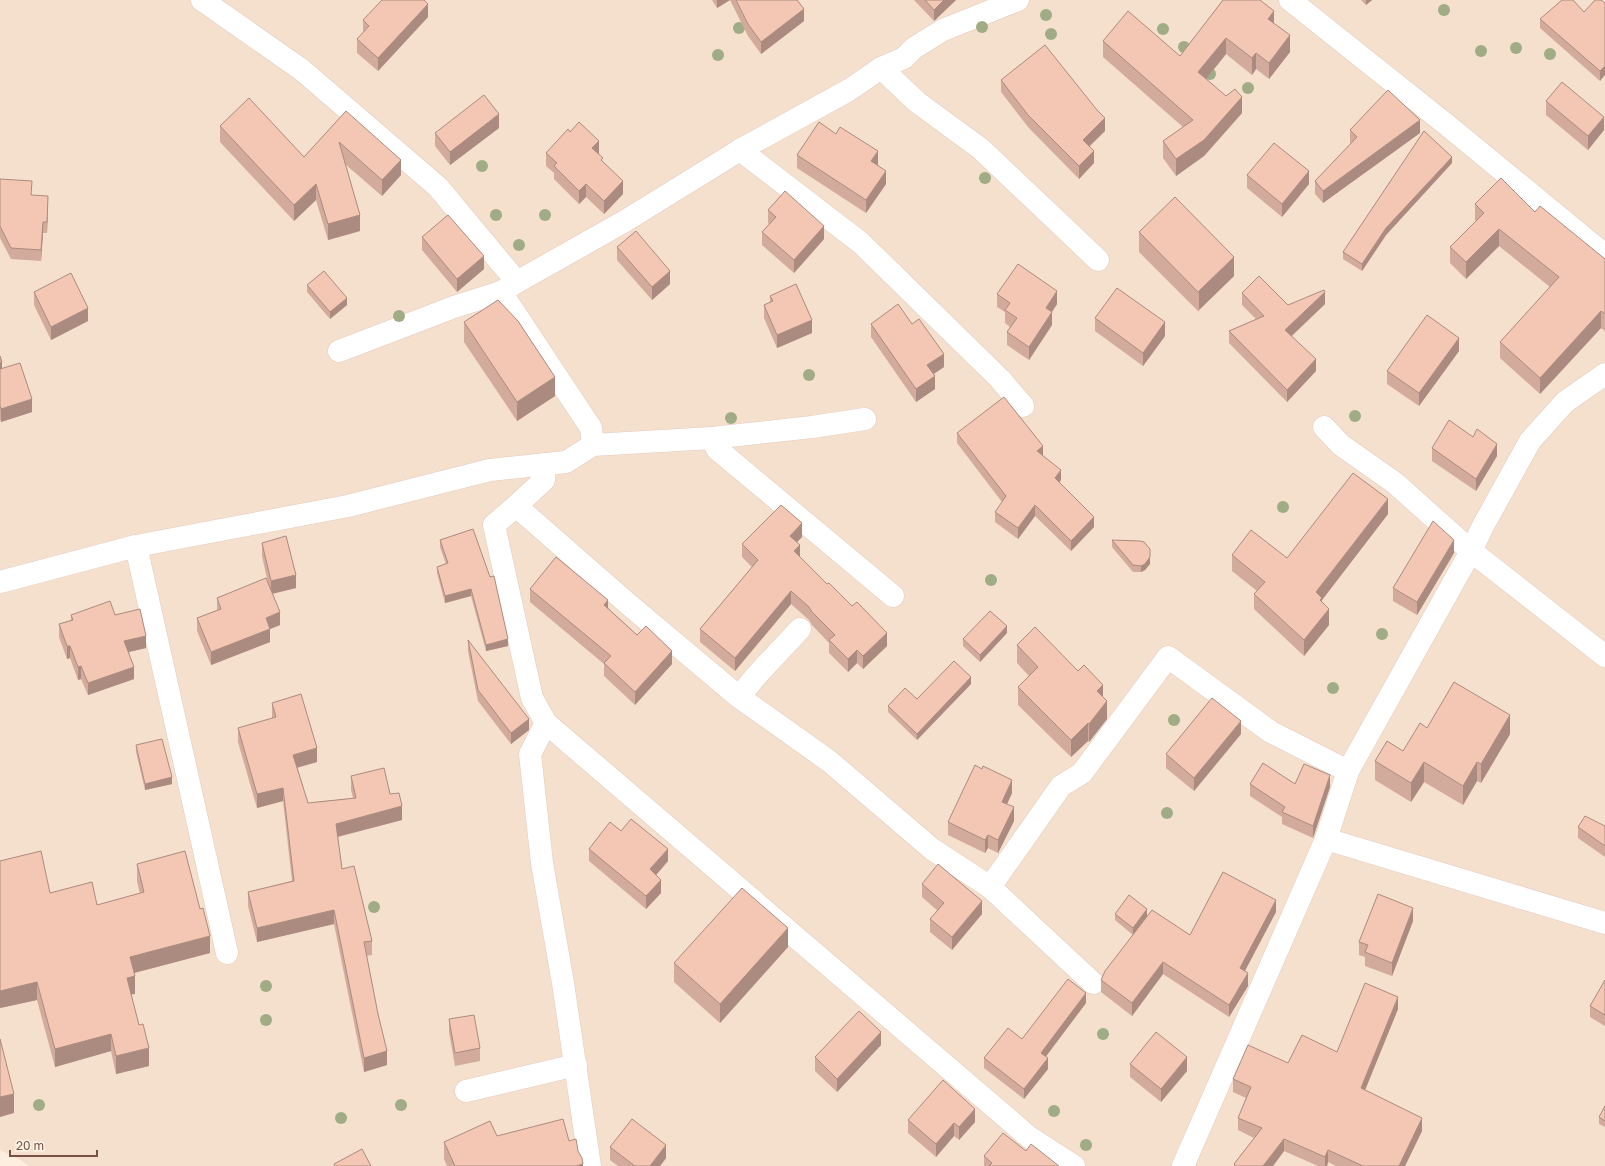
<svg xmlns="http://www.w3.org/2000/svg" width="1605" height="1166" font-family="'Golos Text',sans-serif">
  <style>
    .residential { fill: #f5dfcd }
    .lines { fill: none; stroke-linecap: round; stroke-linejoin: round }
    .minor-casing { stroke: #e4cbbe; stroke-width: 23 }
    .minor { stroke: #fff; stroke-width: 22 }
    .tree { fill: #a0ac85 }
    .wall { fill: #d2ab9c }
    .shaded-wall { fill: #ab8b7f }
    .building { fill: #f4c7b5; stroke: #ab8b7f }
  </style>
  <rect width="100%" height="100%" fill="#feeedf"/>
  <path class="residential" d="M0,0H1605V1166H29L19,1159L0,1150Z"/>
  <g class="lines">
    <g class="minor-casing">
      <g id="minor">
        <path d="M202,0L302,70L438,187L517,282L625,221L740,150L849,90L881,68L904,58L914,48L943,30L1018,0"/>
        <path d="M1290,0L1447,125L1605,255"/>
        <path d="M881,68L917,102L981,149L1098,260"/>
        <path d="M740,150L861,243L1000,379L1023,406"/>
        <path d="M517,282L501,292L591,428L593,445"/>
        <path d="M339,351L454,307L501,292"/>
        <path d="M1324,427L1341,445L1395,483L1471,551L1605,656"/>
        <path d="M712,438L717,449L893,596"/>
        <path d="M545,464L544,480L516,506L627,603L739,697L829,761L932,849L990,887L1093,983"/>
        <path d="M516,506L494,525L532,698L546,723L1029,1137L1074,1166"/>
        <path d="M136,546L227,953"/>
        <path d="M0,582L136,546L348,506L490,470L566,462L593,445L712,438L812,427L865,419"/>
        <path d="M739,697L756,676L800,629"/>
        <path d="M546,723L530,754L542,863L563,983L590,1166"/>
        <path d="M1326,839L1605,923"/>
        <path d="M990,887L1061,786L1082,773L1168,657L1271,732L1348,771"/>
        <path d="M466,1091L576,1065"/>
        <path d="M1183,1166L1326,839L1348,771L1471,551L1483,526L1530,441L1565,402L1605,374"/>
      </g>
    </g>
    <use href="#minor" class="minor"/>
  </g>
  <g class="tree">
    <circle cx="1444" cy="10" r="6"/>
    <circle cx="1046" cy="15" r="6"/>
    <circle cx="982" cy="27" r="6"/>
    <circle cx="739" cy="28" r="6"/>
    <circle cx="1163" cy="29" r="6"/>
    <circle cx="1051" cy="34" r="6"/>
    <circle cx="1184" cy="47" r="6"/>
    <circle cx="1516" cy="48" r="6"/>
    <circle cx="1481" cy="51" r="6"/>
    <circle cx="1550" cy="54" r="6"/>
    <circle cx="718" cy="55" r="6"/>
    <circle cx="1210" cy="74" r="6"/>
    <circle cx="1248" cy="88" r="6"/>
    <circle cx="482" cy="166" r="6"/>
    <circle cx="985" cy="178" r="6"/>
    <circle cx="496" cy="215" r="6"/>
    <circle cx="545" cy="215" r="6"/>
    <circle cx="519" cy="245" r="6"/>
    <circle cx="399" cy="316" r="6"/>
    <circle cx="809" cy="375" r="6"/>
    <circle cx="1355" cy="416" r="6"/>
    <circle cx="731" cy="418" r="6"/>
    <circle cx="1283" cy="507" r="6"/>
    <circle cx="991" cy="580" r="6"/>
    <circle cx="1382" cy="634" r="6"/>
    <circle cx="1333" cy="688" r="6"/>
    <circle cx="1174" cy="720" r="6"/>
    <circle cx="1167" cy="813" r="6"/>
    <circle cx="374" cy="907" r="6"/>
    <circle cx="266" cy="986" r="6"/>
    <circle cx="266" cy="1020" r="6"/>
    <circle cx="1103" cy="1034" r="6"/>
    <circle cx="39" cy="1105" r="6"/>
    <circle cx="401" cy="1105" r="6"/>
    <circle cx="1054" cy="1111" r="6"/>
    <circle cx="341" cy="1118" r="6"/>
    <circle cx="1086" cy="1145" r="6"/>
  </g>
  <g class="wall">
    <path d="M712,0H797L804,21L761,54L748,36L730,0L717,8Z"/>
    <path d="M914,0H956L934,21Z"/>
    <path d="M1223,0L1274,23L1290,52L1269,79L1256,69L1252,75L1226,54L1206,79L1242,113L1204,156L1176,176L1163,158V141L1183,127L1103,57V41L1180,56Z"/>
    <path d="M1361,0H1372L1366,5Z"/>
    <path d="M1605,3L1600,81L1540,28V19L1584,12Z"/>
    <path d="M428,17L378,71L357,53V39L363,33V20Z"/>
    <path d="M1001,80L1105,131L1090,146L1094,163L1079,179L1028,127L1001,92Z"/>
    <path d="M1546,101L1604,130L1588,150L1546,115Z"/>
    <path d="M346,111L401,175L382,196L345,164L360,231L328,240L316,200L294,221L220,142V126L304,157Z"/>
    <path d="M499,128L450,165L435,146V133Z"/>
    <path d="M1350,130L1420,133L1323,203L1315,194V181L1351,144L1350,143Z"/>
    <path d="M570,132L599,154L603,162L623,194L604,214L586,197L579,204L554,179V173L546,166V153Z"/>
    <path d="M797,155L878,164L886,184L866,213L797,168Z"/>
    <path d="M1452,163L1386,235L1362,271L1343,259V252Z"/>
    <path d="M1247,175L1309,184L1282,217L1247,188Z"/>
    <path d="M0,179L31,195L48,207L47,233H43L41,261L11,259L0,238Z"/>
    <path d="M1475,204L1535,212L1605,259V331L1601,328L1540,394L1500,358V342L1550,287L1499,246L1466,279L1450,263V247L1476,221L1475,220Z"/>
    <path d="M768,210L824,239L794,273L762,245V232L769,224L768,223Z"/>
    <path d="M1139,232L1234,276L1199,310V312L1139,252Z"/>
    <path d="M422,237L484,269L457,292L422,250Z"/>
    <path d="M617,247L670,284L652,300L617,260Z"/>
    <path d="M307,285L347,305L330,319L307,292Z"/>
    <path d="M34,292L88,321L51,340L34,305Z"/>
    <path d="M1242,293L1288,305L1325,304L1292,336L1316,371L1287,402L1229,343V331L1256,319L1242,305Z"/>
    <path d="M997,294L1057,304L1052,312V325L1029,360L1007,345V332L1010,327L1005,323V312L997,307Z"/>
    <path d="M770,296L812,333L777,348L764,318V305L770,302Z"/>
    <path d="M1095,318L1165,336L1143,366L1095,331Z"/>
    <path d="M464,322L555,396L517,421L464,342Z"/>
    <path d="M871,324H912L944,367L934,374L935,389L916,402L871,337Z"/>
    <path d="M1459,351L1419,406L1387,384V371Z"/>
    <path d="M0,356L2,369L32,412L1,422L0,419Z"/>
    <path d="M957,433L1043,456L1061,480L1059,482L1094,527L1071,551L1035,516L1018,539L995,522V512L1002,502L957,443Z"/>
    <path d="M1432,448L1497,456L1476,491L1432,461Z"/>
    <path d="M1388,514L1322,600V602L1329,625L1304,656L1254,609V594L1257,591L1232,571V555L1287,558Z"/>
    <path d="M802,537L797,542L800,557L887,646L863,669L857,663L848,672L829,653V643L812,625L809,620L791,604L735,671L700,642V629L752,567L742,557V544Z"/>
    <path d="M440,540L508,646L486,651L471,596L445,603L437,573V567L446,564L440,547Z"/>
    <path d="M1112,540L1150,564L1145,570L1141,572H1133L1112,547Z"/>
    <path d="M262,543L296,588L272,594L280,625L270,629V642L211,665L197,631V618L217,610V598L268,583L262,556Z"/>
    <path d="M1454,553L1417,615L1393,601V588Z"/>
    <path d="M530,589L608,608L637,635L672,664L635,705L604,676V664L530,602Z"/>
    <path d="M71,615H115L146,648L129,652L134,679L88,695L81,679L78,680L70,658L67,659L59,637V624L71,620Z"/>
    <path d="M1007,633L980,662L963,646V639Z"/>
    <path d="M468,640L529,730L511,744L478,701L468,651Z"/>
    <path d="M1017,645L1107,719L1089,742L1088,741L1071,757L1018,705V687L1029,676L1017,663Z"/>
    <path d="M971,684L917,740L888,712V706L917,699Z"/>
    <path d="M272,703L317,762L297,767L308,803L353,798L351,790V776L390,794L402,820L338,837L342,869L372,941V955L366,956L387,1065L364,1072L334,924L257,942L248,906V892L292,881L283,801L257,808L238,742V728L272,718Z"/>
    <path d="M1427,728L1510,734L1481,783L1477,781L1463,805L1424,782L1411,802L1375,780V761L1403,751Z"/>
    <path d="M1241,734L1194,791L1166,768V754Z"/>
    <path d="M136,745L172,784L145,790L136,752Z"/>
    <path d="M1250,784H1295L1330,787L1313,838L1282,824V817L1250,796Z"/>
    <path d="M1012,793L1007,804L1014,821L998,853L988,848L985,853L948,835V822Z"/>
    <path d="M1605,826V857L1578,838V827Z"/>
    <path d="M621,831L668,861L656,875L661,893L646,909L589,861V849Z"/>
    <path d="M137,864L210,953L134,973L135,994H131L149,1066L116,1074L111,1051L55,1067L37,1000L0,1008L50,893L97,905L140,894L137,881Z"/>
    <path d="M922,884L982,914L952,950L930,932V919L938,911L922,897Z"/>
    <path d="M1276,912L1245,971L1248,986L1229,1017L1163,974L1132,1016L1101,992V980L1133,935L1115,920V914L1147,916L1137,930L1190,935Z"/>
    <path d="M1413,921L1392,976L1365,966V957L1359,955V942Z"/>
    <path d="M788,947L720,1023L674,982V963Z"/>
    <path d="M1605,980V1026L1590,1017V1006Z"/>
    <path d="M1086,1003L1046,1056L1048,1069L1024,1099L984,1068V1058L1022,1039Z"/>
    <path d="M1398,1009L1365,1090L1422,1131L1405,1166H1336L1328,1162L1327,1166H1318L1284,1151L1273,1166H1234V1164L1254,1138L1238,1130V1118L1246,1098L1233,1092V1079L1288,1063L1337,1052Z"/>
    <path d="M449,1019L480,1048V1061L455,1066L449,1032Z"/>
    <path d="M881,1045L837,1092L815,1071V1057Z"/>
    <path d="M1130,1064L1187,1071L1161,1102L1130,1077Z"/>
    <path d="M1605,1106V1127L1599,1124V1117Z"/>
    <path d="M908,1120L975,1122L959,1140L954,1136L936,1157L908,1133Z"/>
    <path d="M497,1136L569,1141L578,1151L583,1166H447L444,1159V1142Z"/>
    <path d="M610,1147L666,1158L660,1166H618L610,1160Z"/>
    <path d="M1026,1151L1059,1166H984V1156Z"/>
  </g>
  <g class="shaded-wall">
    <path d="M717,0H730L717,8Z"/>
    <path d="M944,0H956L934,21V10Z"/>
    <path d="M1366,0H1372L1366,5Z"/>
    <path d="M428,4V17L378,71V58Z"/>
    <path d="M804,9V21L761,54V42Z"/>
    <path d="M1274,11V27L1268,19Z"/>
    <path d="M1290,35V52L1269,79V63Z"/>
    <path d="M1226,38V54L1198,89V72Z"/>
    <path d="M1256,53V69L1252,75V58Z"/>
    <path d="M1605,66V75L1600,81V71Z"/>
    <path d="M1242,97V113L1204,156L1176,176V159Z"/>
    <path d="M499,114V128L450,165V152Z"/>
    <path d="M1604,117V130L1588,150V136Z"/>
    <path d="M1105,118V131L1083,152V140Z"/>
    <path d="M1420,120V133L1323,203V191Z"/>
    <path d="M599,141V154L592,161V148Z"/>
    <path d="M878,151V164L871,174V161Z"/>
    <path d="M1094,151V163L1079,179V166Z"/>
    <path d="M1452,157V163L1386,235L1362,271V264L1386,228Z"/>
    <path d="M401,160V175L382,196V180Z"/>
    <path d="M886,171V184L866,213V200Z"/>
    <path d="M1309,171V184L1282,217V204Z"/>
    <path d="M623,181V194L604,214V201Z"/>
    <path d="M316,184V200L294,221V205Z"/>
    <path d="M586,184V197L579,204V191Z"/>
    <path d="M48,196V207L47,233V222Z"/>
    <path d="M360,215V231L328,240V224Z"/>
    <path d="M43,222V233L41,261V250Z"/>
    <path d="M824,226V239L794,273V260Z"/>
    <path d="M1499,229V246L1466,279V262Z"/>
    <path d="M484,256V269L457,292V279Z"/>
    <path d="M1234,257V276L1199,310V291Z"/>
    <path d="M670,271V284L652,300V287Z"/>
    <path d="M1057,291V304L1046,321V308Z"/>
    <path d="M1325,292V304L1285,342V330Z"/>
    <path d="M347,298V305L330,319V312Z"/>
    <path d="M88,308V321L51,340V327Z"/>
    <path d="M1601,311V328L1540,394V378Z"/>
    <path d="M1052,312V325L1029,360V347Z"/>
    <path d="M812,320V333L777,348V335Z"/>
    <path d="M1165,322V336L1143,366V353Z"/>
    <path d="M1459,338V351L1419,406V393Z"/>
    <path d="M944,354V367L927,378V365Z"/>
    <path d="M1316,359V371L1287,402V390Z"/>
    <path d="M2,362V375L0,376V363Z"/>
    <path d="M935,376V389L916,402V389Z"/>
    <path d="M555,377V396L517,421V402Z"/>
    <path d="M32,399V412L1,422V409Z"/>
    <path d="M1497,444V456L1476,491V479Z"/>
    <path d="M1043,446V456L1037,451Z"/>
    <path d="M1061,470V480L1055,488V478Z"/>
    <path d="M1388,499V514L1322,600V613L1316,592Z"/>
    <path d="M1035,505V516L1018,539V528Z"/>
    <path d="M1094,517V527L1071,551V541Z"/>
    <path d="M802,523V537L790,549V536Z"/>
    <path d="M1454,540V553L1417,615V602Z"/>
    <path d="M800,545V558L794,551Z"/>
    <path d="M1150,557V564L1145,570L1141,572V566Z"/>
    <path d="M296,575V588L271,594V581Z"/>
    <path d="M471,589V596L445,603V596Z"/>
    <path d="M791,591V604L735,671V658Z"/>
    <path d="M608,600V613L604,605Z"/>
    <path d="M1329,609V625L1304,656V640Z"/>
    <path d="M280,612V625L270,629V642L211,665V652L266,618Z"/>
    <path d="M1007,626V633L980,662V655Z"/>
    <path d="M887,633V646L863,669V656Z"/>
    <path d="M146,636V648L124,653V641Z"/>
    <path d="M508,639V646L486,651V645Z"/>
    <path d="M67,646H70V658L67,659Z"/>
    <path d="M857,650V663L848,672V659Z"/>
    <path d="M672,651V664L635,705V692Z"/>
    <path d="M81,666V679L78,680V667Z"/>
    <path d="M134,667V679L88,695V683Z"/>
    <path d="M971,677V684L917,740V734Z"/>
    <path d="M1103,685V703L1097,691Z"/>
    <path d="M1107,701V719L1089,742V724Z"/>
    <path d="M1510,715V734L1481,783V764Z"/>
    <path d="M529,719V730L511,744V733Z"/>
    <path d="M1241,721V734L1194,791V778Z"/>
    <path d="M1088,723V741L1071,757V740Z"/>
    <path d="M317,748V762L293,769V755Z"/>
    <path d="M1424,762V782L1411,802V783Z"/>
    <path d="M1477,762V781L1463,805V786Z"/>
    <path d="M1330,775V787L1313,838V826Z"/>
    <path d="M172,777V784L145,790V784Z"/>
    <path d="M1012,780V793L1002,815V802Z"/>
    <path d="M283,788V801L257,808V794Z"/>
    <path d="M402,806V820L336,837V824Z"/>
    <path d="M1014,807V821L998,853V840Z"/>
    <path d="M988,835V848L985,853V840Z"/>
    <path d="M668,849V861L650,882V869Z"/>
    <path d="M661,880V893L646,909V896Z"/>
    <path d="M1276,900V912L1240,980V968Z"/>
    <path d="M982,901V914L952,950V937Z"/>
    <path d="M1413,908V921L1392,976V963Z"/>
    <path d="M1147,909V916L1133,935V928Z"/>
    <path d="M334,910V924L257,942V928Z"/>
    <path d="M788,928V947L720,1023V1004Z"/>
    <path d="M210,936V953L130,974V957Z"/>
    <path d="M1163,962V974L1132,1016V1003Z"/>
    <path d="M1248,973V986L1229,1017V1005Z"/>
    <path d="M135,976V994L127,995V978Z"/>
    <path d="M37,982V1000L0,1008V991Z"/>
    <path d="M1086,993V1003L1041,1063V1053Z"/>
    <path d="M1398,997V1009L1361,1100V1088Z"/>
    <path d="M881,1032V1045L837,1092V1079Z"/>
    <path d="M111,1034V1051L55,1067V1049Z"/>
    <path d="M149,1048V1066L116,1074V1056Z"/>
    <path d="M387,1051V1065L364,1072V1058Z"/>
    <path d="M1187,1057V1071L1161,1102V1089Z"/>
    <path d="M1048,1058V1069L1024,1099V1089Z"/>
    <path d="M14,1094V1113L0,1117V1097Z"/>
    <path d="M975,1109V1122L959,1140V1127Z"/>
    <path d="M1422,1118V1131L1405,1166H1399Z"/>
    <path d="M954,1123V1136L936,1157V1144Z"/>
    <path d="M1284,1139V1151L1273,1166H1263Z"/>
    <path d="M666,1145V1158L660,1166H650Z"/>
    <path d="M1328,1150V1162L1327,1166H1325V1157Z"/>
    <path d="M583,1164V1166H575Z"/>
  </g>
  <g class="building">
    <path d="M382,0H424L428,4L378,58L357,39L369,26L363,20Z"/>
    <path d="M736,0H797L804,9L761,42L748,24Z"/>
    <path d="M925,0H944L934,10Z"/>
    <path d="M1223,0H1260L1274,11L1268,19L1290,35L1269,63L1256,53L1252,58L1226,38L1198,72L1226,96L1235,89L1242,97L1204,140L1176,159L1163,141L1193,120L1103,41L1128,11L1180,56Z"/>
    <path d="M1562,0H1573L1584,12L1595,0H1601L1605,3V66L1600,71L1540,19Z"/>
    <path d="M1045,45L1097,110L1105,118L1083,140L1094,151L1079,166L1028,115L1001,80Z"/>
    <path d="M1562,82L1604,117L1588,136L1546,101Z"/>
    <path d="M1388,90L1420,120L1323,191L1315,181L1357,137L1350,130Z"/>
    <path d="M484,95L499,114L450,152L435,133Z"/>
    <path d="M249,98L304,157L346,111L401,160L382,180L339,142L360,215L328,224L316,184L294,205L220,126Z"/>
    <path d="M579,122L599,141L592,148L603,158L601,160L623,181L604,201L586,184L579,191L554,166L557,163L546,153L568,129L570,132Z"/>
    <path d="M819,122L836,134L840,127L878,151L871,161L886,171L866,200L797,155Z"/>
    <path d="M1424,131L1452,157L1386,228L1362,264L1343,252Z"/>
    <path d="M1274,143L1309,171L1282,204L1247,175Z"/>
    <path d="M1501,178L1535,212L1540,206L1605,259V314L1601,311L1540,378L1500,342L1559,277L1499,229L1466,262L1450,247L1484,213L1475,204Z"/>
    <path d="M0,179L32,181L31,195L48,196L47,222H43L41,250L11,248L0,226Z"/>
    <path d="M785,191L824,226L794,260L762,232L776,217L768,210Z"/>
    <path d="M1175,197L1234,257L1199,291V293L1139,232Z"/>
    <path d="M448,215L484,256L457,279L422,237Z"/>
    <path d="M636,231L670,271L652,287L617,247Z"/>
    <path d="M1018,264L1057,291L1046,308L1052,312L1029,347L1007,332L1017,318L1005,310L1010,303L997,294Z"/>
    <path d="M324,271L347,298L330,312L307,285Z"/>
    <path d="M71,273L88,308L51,327L34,292Z"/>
    <path d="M1259,276L1288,305L1324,290L1325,292L1285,330L1316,359L1287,390L1229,331L1264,316L1242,293Z"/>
    <path d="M796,284L812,320L777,335L764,305L773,301L770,296Z"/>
    <path d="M1117,288L1165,322L1143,353L1095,318Z"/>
    <path d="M498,300L518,321L555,377L517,402L464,322Z"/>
    <path d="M898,304L912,324L919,319L944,354L927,365L935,376L916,389L871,324Z"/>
    <path d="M1427,315L1459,338L1419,393L1387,371Z"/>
    <path d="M0,356L2,362L0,363Z"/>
    <path d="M20,363L32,399L1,409L0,406V369Z"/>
    <path d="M1004,397L1043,446L1037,451L1061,470L1055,478L1094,517L1071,541L1035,505L1018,528L995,512L1006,496L957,433Z"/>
    <path d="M1449,420L1473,437L1477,429L1497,444L1476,479L1432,448Z"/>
    <path d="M1353,473L1388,499L1316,592L1322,598L1320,600L1329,609L1304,640L1254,594L1265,582L1232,555L1251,530L1287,558Z"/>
    <path d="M781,505L802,523L790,536L800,545L794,551L827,584L829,583L852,606L857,602L887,633L863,656L857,650L848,659L829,640L835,635L812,612L809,607L791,591L735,658L700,629L758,560L742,544Z"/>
    <path d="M1433,521L1454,540L1417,602L1393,588Z"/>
    <path d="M473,529L490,577L494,576L508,639L486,645L471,589L445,596L437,567L448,563L440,540Z"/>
    <path d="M286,536L296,575L271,581L262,543Z"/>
    <path d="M1112,540L1140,541L1144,542L1150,549V557L1145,564L1141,566L1133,565Z"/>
    <path d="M556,557L608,600L604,605L637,635L646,626L672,651L635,692L604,663L611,656L530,589Z"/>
    <path d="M266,578L280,612L266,618L270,629L211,652L197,618L221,609L217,598Z"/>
    <path d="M110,601L115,615L140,609L146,636L124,641L134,667L88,683L81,666L78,667L70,646H67L59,624L73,620L71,615Z"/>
    <path d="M990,611L1007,626L980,655L963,639Z"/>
    <path d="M1035,627L1078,671L1084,665L1103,685L1097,691L1107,701L1089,724L1088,723L1071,740L1018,687L1038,667L1017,645Z"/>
    <path d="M468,640L529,719L511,733L478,690Z"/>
    <path d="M954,661L971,677L917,734L888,706L905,688L917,699Z"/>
    <path d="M1454,682L1510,715L1481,764L1477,762L1463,786L1424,762L1411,783L1375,761L1387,741L1403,751L1420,723L1427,728Z"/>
    <path d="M301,694L317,748L293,755L308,803L356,798L351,776L384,768L390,794L399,793L402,806L336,824L342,869L354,866L372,941L364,942L378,1014L387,1051L364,1058L334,910L257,928L248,892L294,881L283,788L257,794L238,728L276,717L272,703Z"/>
    <path d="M1212,698L1241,721L1194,778L1166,754Z"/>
    <path d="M162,739L172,777L145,784L136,745Z"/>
    <path d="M1263,763L1295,784L1304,764L1330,775L1313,826L1282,812L1285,807L1250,784Z"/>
    <path d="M975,765L982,769L983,766L1012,780L1002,802L1014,807L998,840L988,835L985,840L948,822Z"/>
    <path d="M1585,816L1605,826V846L1578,827Z"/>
    <path d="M631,819L668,849L650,869L661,880L646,896L589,849L610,822L621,831Z"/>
    <path d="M41,851L50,893L92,882L97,905L144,892L137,864L185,851L200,909L203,908L210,936L130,957L135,976L127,978L139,1025L143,1024L149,1048L116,1056L111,1034L55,1049L37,982L0,991V861Z"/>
    <path d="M938,864L982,901L952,937L930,919L944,903L922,884Z"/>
    <path d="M1223,872L1276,900L1240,968L1248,973L1229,1005L1163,962L1132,1003L1101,980L1105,971L1152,910L1190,935Z"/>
    <path d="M742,888L788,928L720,1004L674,963Z"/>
    <path d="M1378,894L1413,908L1392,963L1365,952L1368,945L1359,942Z"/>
    <path d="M1129,895L1147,909L1133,928L1115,914Z"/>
    <path d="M1068,979L1086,993L1041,1053L1048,1058L1024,1089L984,1058L1008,1028L1022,1039Z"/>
    <path d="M1605,980V1015L1590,1006Z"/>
    <path d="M1365,983L1398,997L1361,1088L1422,1118L1399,1166H1363L1328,1150L1325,1157L1284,1139L1263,1166H1236L1234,1164L1262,1128L1238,1118L1251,1087L1233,1079L1248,1045L1288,1063L1302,1035L1337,1052Z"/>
    <path d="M859,1011L881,1032L837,1079L815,1057Z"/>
    <path d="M474,1015L480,1048L455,1053L449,1019Z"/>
    <path d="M1156,1032L1187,1057L1161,1089L1130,1064Z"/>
    <path d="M0,1039L14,1094L0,1097Z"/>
    <path d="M943,1080L975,1109L959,1127L954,1123L936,1144L908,1120Z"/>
    <path d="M1605,1106V1121L1599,1117Z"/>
    <path d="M563,1119L569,1141L576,1139L578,1151L582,1158L583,1164L576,1166H455L444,1142L490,1121L497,1136Z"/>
    <path d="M632,1119L666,1145L650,1166H635L610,1147Z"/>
    <path d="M1003,1133L1026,1151L1031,1144L1059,1166H989L992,1163L984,1156Z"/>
    <path d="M362,1149L371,1166H335L334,1164Z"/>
  </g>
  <path d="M10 1150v6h87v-6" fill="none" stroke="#755146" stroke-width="2"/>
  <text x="16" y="1150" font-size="12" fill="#755146" stroke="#fff3e7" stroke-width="3" paint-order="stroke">20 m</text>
</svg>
